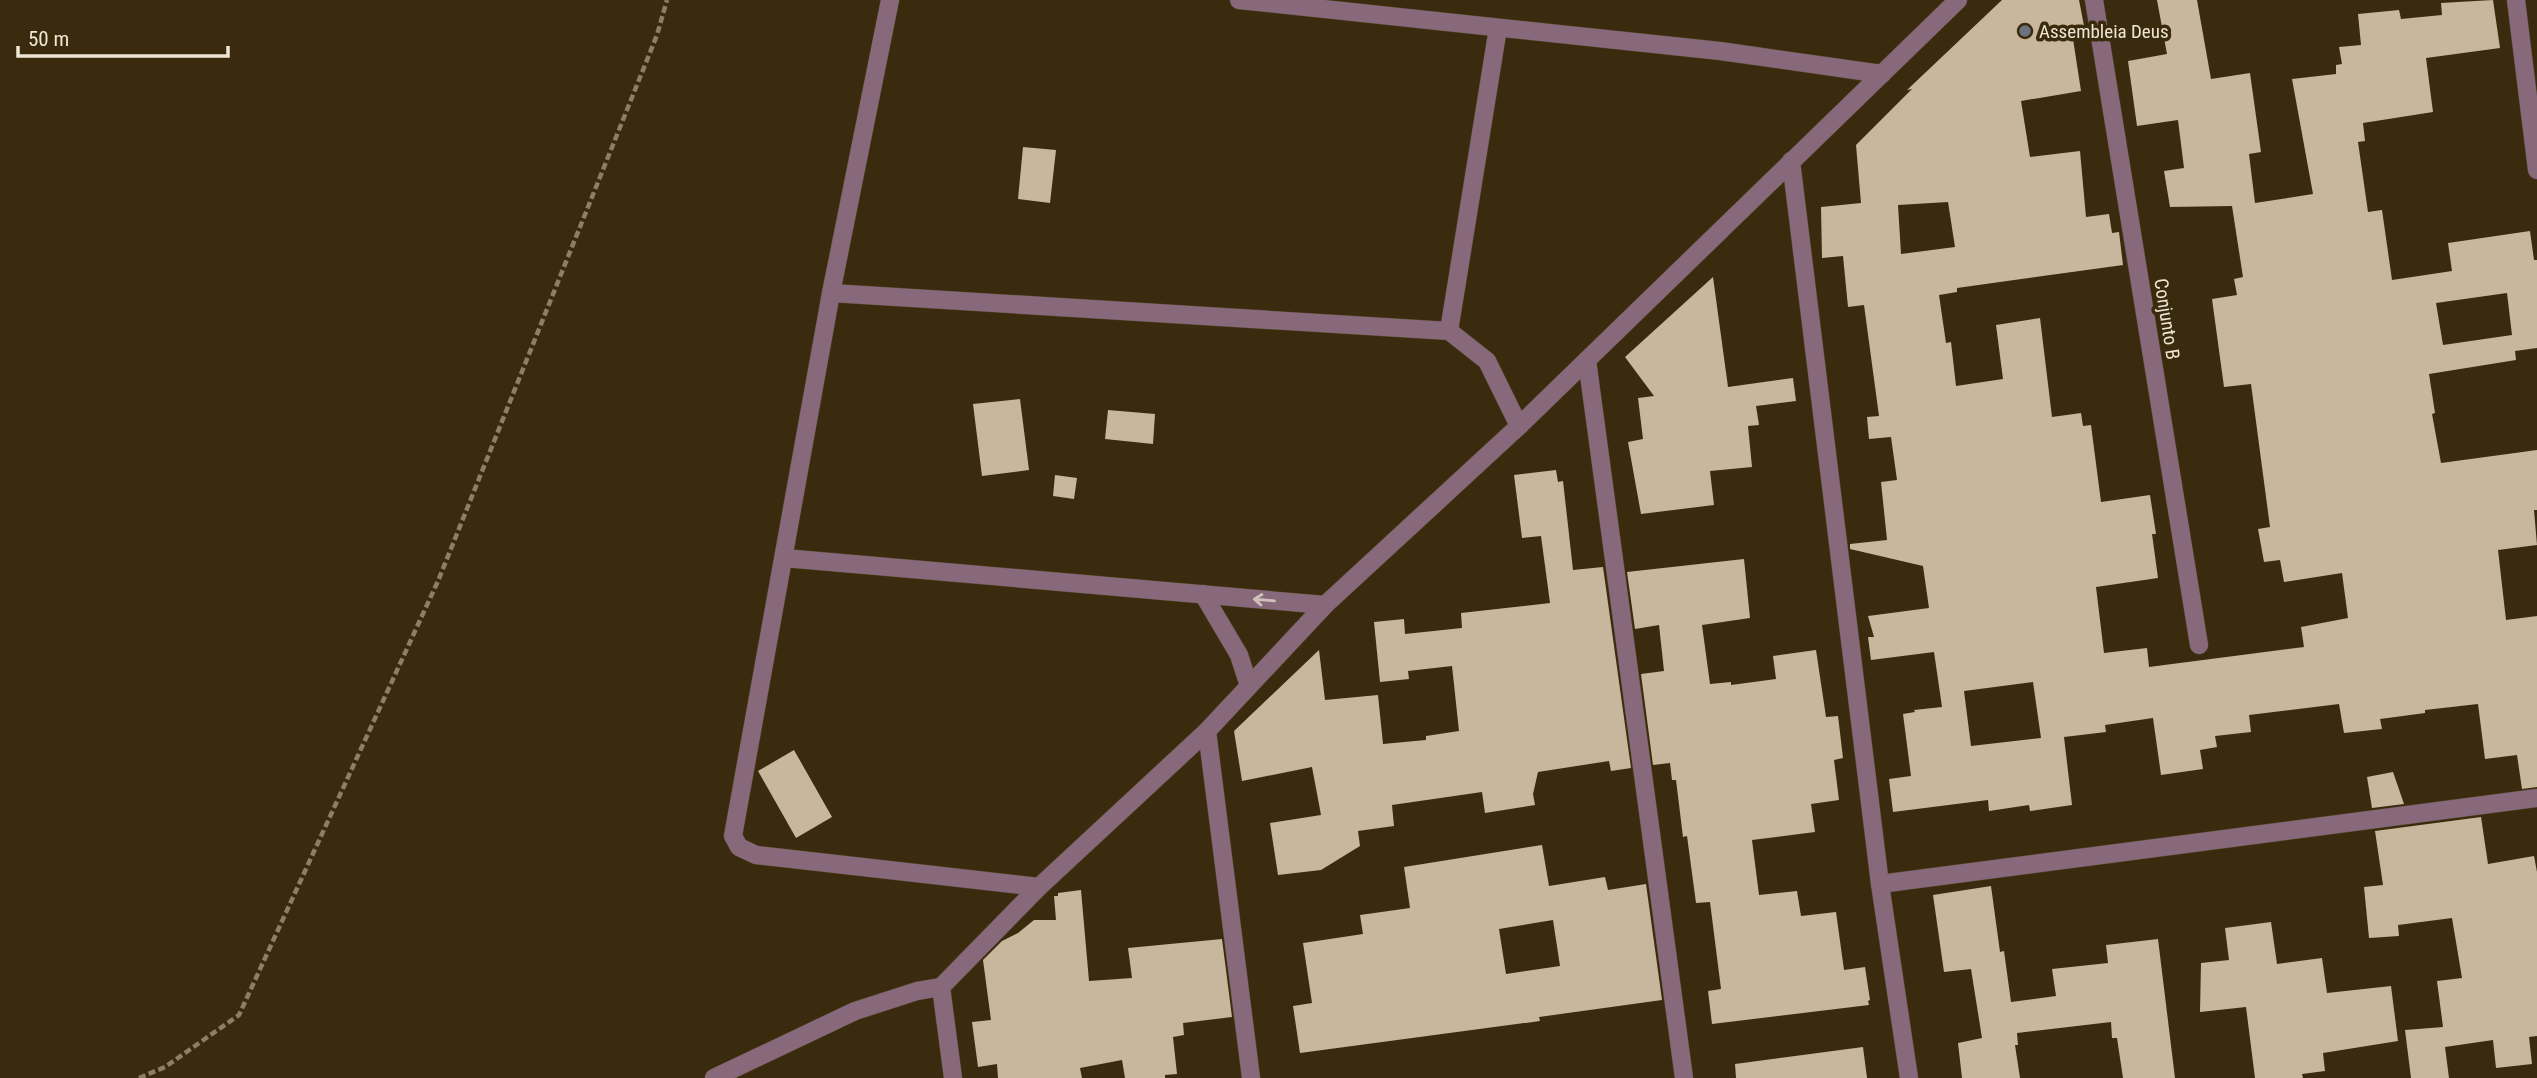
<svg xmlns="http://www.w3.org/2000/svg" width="2537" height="1078" font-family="'Roboto Condensed',sans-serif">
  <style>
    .building { fill: #c8b79c; fill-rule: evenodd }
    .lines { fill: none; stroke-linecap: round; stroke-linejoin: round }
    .minor-casing { stroke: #57492e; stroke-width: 19 }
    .path { stroke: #8c7f68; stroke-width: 4.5; stroke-dasharray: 7 3.5; stroke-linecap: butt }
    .minor { stroke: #87697b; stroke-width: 18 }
    .oneway { stroke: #d0c0ba }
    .worship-dot { fill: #6b7280; stroke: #3a2b0e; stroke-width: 2.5 }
    .labels { text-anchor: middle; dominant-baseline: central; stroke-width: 7; stroke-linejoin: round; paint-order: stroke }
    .poi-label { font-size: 19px; fill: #efe6d5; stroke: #3a2b0e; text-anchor: start }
    .street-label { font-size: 19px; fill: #efe6d5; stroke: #3a2b0e }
  </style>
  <rect width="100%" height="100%" fill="#3a2b0e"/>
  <g class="building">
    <path d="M2002,0H2079L2086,36L2073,39L2081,91L2021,101L2030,157L2080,151L2086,217L2109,214L2112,233L2119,232L2123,265L1957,288V292L1939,295L1946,343L1951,342L1956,386L2003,379L1996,325L2040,318L2052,417L2081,413L2083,426L2091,425L2101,502L2150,495L2156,534H2152L2158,578L2096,587L2104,653L2147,648L2149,667L2304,647L2301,627L2348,618L2342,573L2284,582L2280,560L2264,562L2258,529L2270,527L2251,384L2224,387L2212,299L2237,295L2234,279L2243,277L2232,206L2170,207L2164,171L2184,168L2178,120L2137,126L2128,61L2167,54L2157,0H2197L2211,79L2250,73L2261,152L2249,154L2255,203L2313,194L2292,79L2336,74V65L2342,64L2339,47L2361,45L2358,14L2399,10L2401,19L2442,15L2441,3L2493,0L2500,48L2426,58L2433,112L2363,123L2365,141L2358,142L2368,212L2382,210L2392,280L2452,271L2448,243L2530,231L2534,260H2537V348L2515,351L2516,360L2429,374L2435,413L2432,414L2441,463L2537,450V510H2534L2537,545L2498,550L2506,620L2537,616V787L2522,789L2517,755L2485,759L2478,704L2425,710V713L2380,719L2382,729L2344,733L2339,704L2249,715L2251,732L2215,736L2217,747L2200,750L2203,769L2161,775L2153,718L2105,725L2106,732L2064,737L2072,805L2030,811L2029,805L1989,811L1988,800L1893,812L1889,779L1911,776L1903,714L1915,712L1914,710L1942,707L1934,652L1871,660L1868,637H1874L1868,616L1929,608L1923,566L1850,549V544L1887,540L1881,482L1897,480L1891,437L1869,439L1867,417L1879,416L1864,305L1848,307L1843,256L1822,258L1821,207L1861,203L1856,145L1912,89L1907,90ZM1948,202L1955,247L1901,254L1898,205ZM2507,293L2512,335L2443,345L2436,303ZM2033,682L2041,738L1971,746L1964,691Z"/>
    <path d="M1023,147L1056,150L1050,203L1018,199Z"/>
    <path d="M1713,277L1728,387L1793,378L1796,401L1756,406L1759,425L1748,426L1752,467L1710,471L1714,505L1641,514L1628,442L1643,439L1638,398L1654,396L1625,357Z"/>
    <path d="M1020,399L1029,470L982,476L973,404Z"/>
    <path d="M1108,410L1155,414L1153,444L1105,439Z"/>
    <path d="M1556,470L1558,482L1563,481L1573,570L1603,567L1631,768L1611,771L1609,761L1538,772L1533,794L1535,805L1485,813L1482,792L1392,805L1394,826L1358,831L1360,846L1321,870L1278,875L1270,823L1321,815L1312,767L1242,781L1234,731L1319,650L1325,700L1378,695L1383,744L1426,740V736L1459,731L1452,666L1408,671L1409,679L1380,682L1374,622L1404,619L1405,634L1462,628L1461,613L1550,603L1541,536L1522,538L1514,475Z"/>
    <path d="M1055,475L1077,478L1074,499L1053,496Z"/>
    <path d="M1744,559L1750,618L1702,625L1710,684L1731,682V685L1776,679L1773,656L1816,650L1826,717L1838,716L1843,758L1834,760L1839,800L1811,804L1815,832L1752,840L1759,895L1797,891L1801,916L1836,912L1844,970L1865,967L1870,1000L1868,1001L1869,1005L1712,1024L1708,991L1721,989L1710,902L1696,903L1687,836L1683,837L1676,780H1672L1670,763L1653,765L1641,674L1664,671L1659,625L1635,629L1627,572Z"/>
    <path d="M794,750L832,817L796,838L758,771Z"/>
    <path d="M2393,772L2404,804L2372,808L2367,777Z"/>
    <path d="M2481,817L2488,864L2534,856L2537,872V1036L2529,1037L2532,1064L2496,1068L2493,1040L2445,1047L2449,1078H2411L2405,1030L2443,1027L2437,981L2462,978L2452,918L2398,925L2399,936L2369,938L2364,887L2383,885L2375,831Z"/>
    <path d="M1542,845L1549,886L1605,877L1608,890L1646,884L1662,1000L1539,1017L1540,1021L1300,1053L1293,1006L1312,1003L1303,943L1363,934L1360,915L1410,908L1404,867ZM1553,920L1560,966L1506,974L1499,929Z"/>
    <path d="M1991,886L2000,952L2004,951L2011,1002L2056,996L2052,969L2108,963L2106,945L2158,939L2175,1078H2123L2117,1038H2112L2111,1022L2017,1033L2018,1045H2015L2020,1078H1962L1958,1043L1982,1038L1971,969L1944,972L1933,895Z"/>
    <path d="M1081,890L1089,981L1132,978L1128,948L1222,939L1232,1017L1183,1023L1184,1035L1173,1037L1177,1074L1165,1075V1078H1125L1122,1060L1080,1068L1082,1078H998L997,1064L978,1067L972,1022L991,1020L983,960L1002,941L1018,933L1034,920H1056L1054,896H1058V893Z"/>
    <path d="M2271,922L2277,964L2322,958L2327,993L2391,986L2398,1041L2323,1053L2325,1071L2302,1074L2303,1078H2255L2246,1007L2200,1012L2201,963L2229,960L2225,928Z"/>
    <path d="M1863,1047L1867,1078H1736L1735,1064Z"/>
  </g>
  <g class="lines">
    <g class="minor-casing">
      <g id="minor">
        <path d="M890,0L831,293L733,836L739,847L756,855L1039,887"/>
        <path d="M1239,0L1720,51L1882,74"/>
        <path d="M2094,0L2199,645"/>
        <path d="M2516,0L2537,170"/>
        <path d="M1791,161L1880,884L1909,1078"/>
        <path d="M831,293L1449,331L1487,361L1519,426"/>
        <path d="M1449,331L1498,28"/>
        <path d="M1587,360L1684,1078"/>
        <path d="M784,558L1325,605"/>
        <path d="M1203,594L1239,655L1249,686"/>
        <path d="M1207,731L1251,1078"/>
        <path d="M1880,884L2537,798"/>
        <path d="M941,987L953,1078"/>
        <path d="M714,1078L855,1011L917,991L941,987L1039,887L1207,731L1325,605L1519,426L1958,0"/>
      </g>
    </g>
    <path class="path" d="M139,1078L165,1067L239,1015L438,581L657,35L667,0"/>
    <use href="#minor" class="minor"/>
  </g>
  <defs><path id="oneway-shaft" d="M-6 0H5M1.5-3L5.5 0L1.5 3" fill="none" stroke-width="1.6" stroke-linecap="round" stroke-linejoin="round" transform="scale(1.75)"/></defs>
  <use class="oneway" href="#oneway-shaft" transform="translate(1264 600) rotate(-175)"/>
  <circle class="worship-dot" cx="2025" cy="31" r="7"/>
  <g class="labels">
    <g class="poi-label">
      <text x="2039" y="31">Assembleia Deus</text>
    </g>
    <g class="street-label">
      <text transform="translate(2167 319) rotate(81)">Conjunto B</text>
    </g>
  </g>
  <path d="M18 46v10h210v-10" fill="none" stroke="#efe6d5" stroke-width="3.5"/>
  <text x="28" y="46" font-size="21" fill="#efe6d5" stroke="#3a2b0e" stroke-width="5" paint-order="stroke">50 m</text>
</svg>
